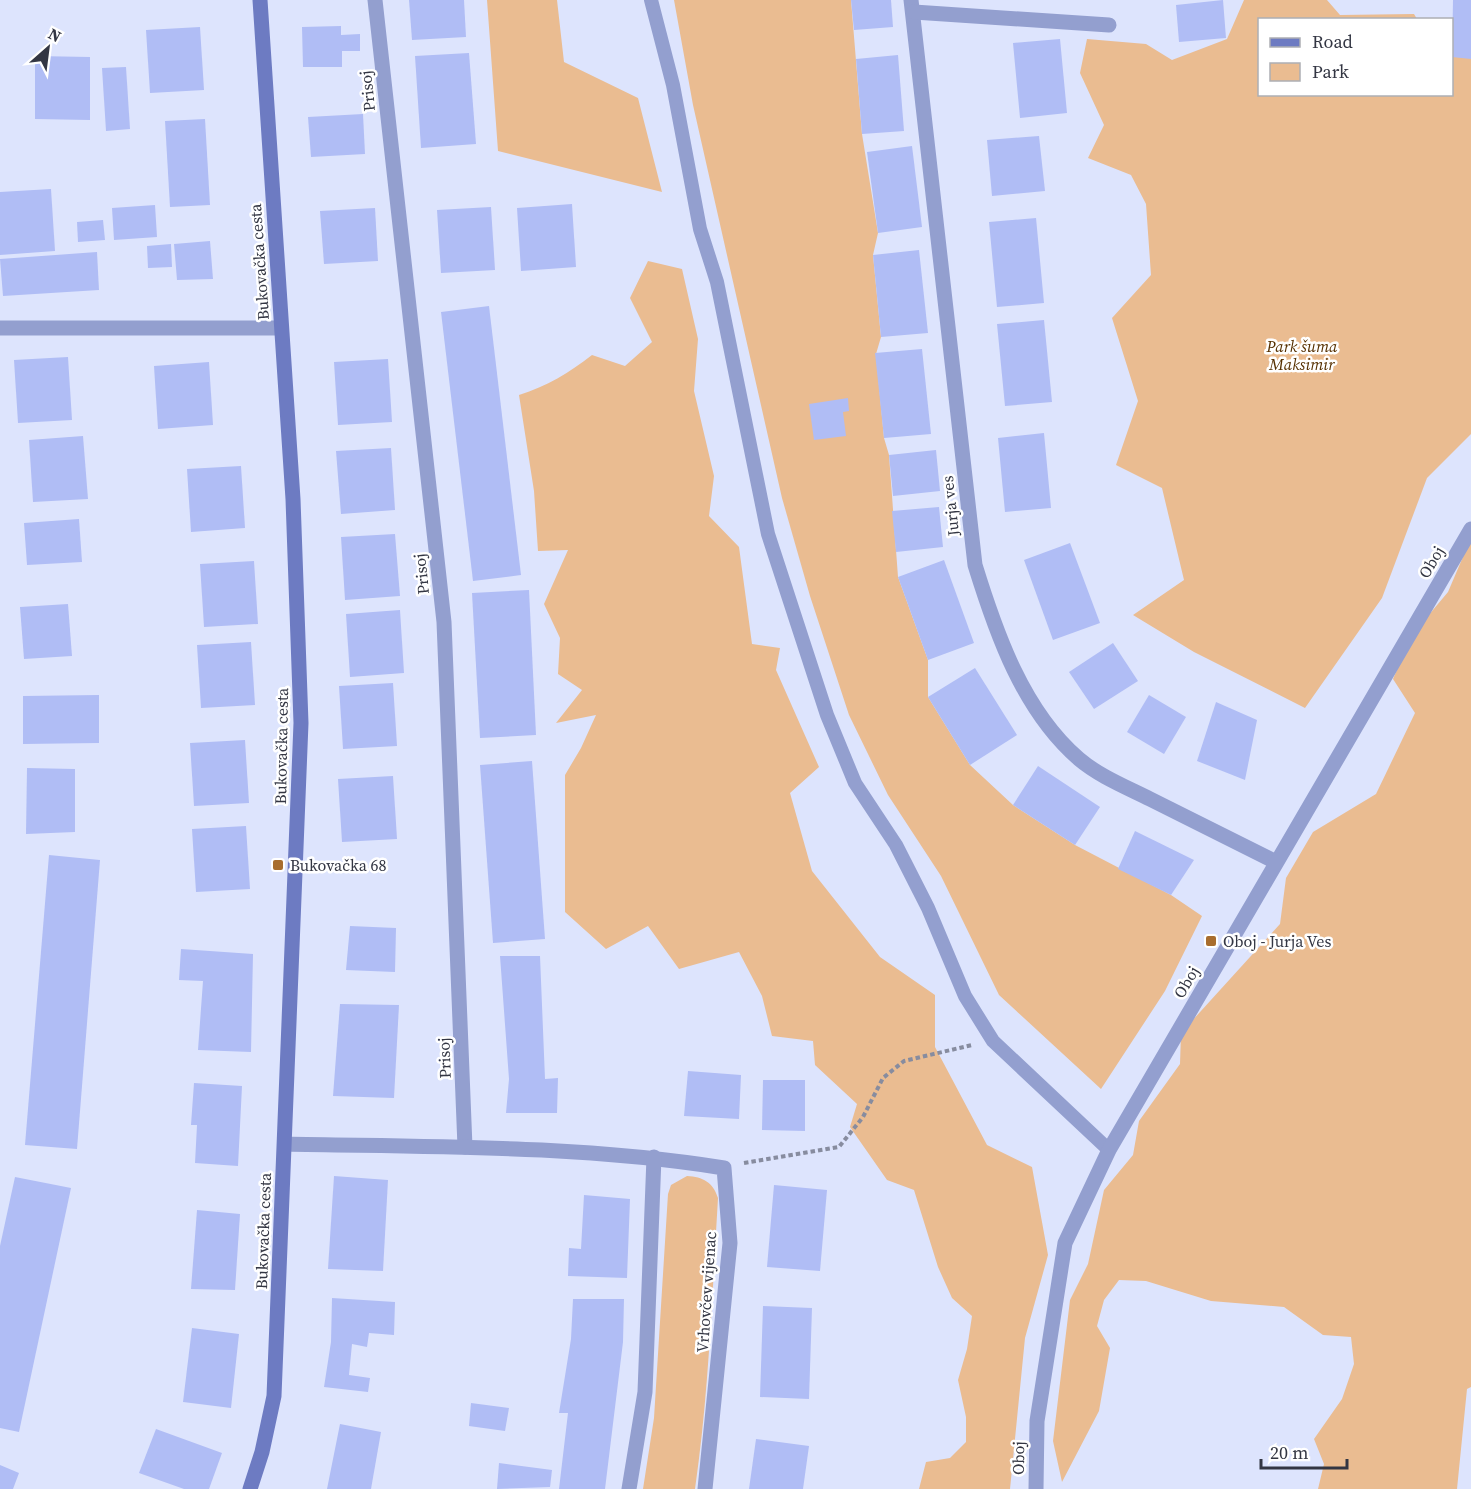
<svg xmlns="http://www.w3.org/2000/svg" width="1471" height="1489" font-family="'Source Serif 4',serif">
  <style>
    .green { fill: #eabc91 }
    .building { fill: #b0bdf5 }
    .lines { fill: none; stroke-linecap: round; stroke-linejoin: round }
    .path { stroke: #878c9f; stroke-width: 4; stroke-dasharray: 4.5 3; stroke-linecap: butt }
    .service { stroke: #939fcf; stroke-width: 14 }
    .minor { stroke: #939fcf; stroke-width: 15 }
    .tertiary { stroke: #939fcf; stroke-width: 15 }
    .secondary { stroke: #6d7bc2; stroke-width: 15 }
    .poi-dot { fill: #a86d2e; stroke: #fff; stroke-width: 2 }
    .labels { text-anchor: middle; dominant-baseline: central; stroke-width: 5; stroke-linejoin: round; paint-order: stroke }
    .street-label { font-size: 16px; fill: #333643; stroke: #fff }
    .park-label { font-size: 16px; font-style: italic; fill: #563000; stroke: #fff }
    .poi-label { font-size: 16px; fill: #333643; stroke: #fff; text-anchor: start }
  </style>
  <rect width="100%" height="100%" fill="#dde4fd"/>
  <g class="green">
    <path d="M487,0H557L564,62L638,98L662,192L498,151Z"/>
    <path d="M674,0H851L862,134L878,233L873,255L881,337L876,354L884,438L889,455L898,577L928,660V697L970,765L1013,805L1075,845L1171,895L1202,916L1165,991L1101,1089L999,995L941,876L888,795L849,715L810,596L782,498L693,105Z"/>
    <path d="M1244,0H1327L1340,15L1414,14L1417,19L1260,20V94H1452V51L1471,54V434L1427,478L1382,598L1305,708L1194,652L1133,615L1184,580L1162,488L1116,465L1138,401L1112,318L1151,275L1146,204L1131,175L1088,158L1104,125L1080,73L1087,39L1146,44L1172,60L1227,39Z"/>
    <path d="M648,261L682,269L698,339L694,391L714,476L709,516L739,547L752,644L780,648L776,670L819,767L790,793L812,871L880,957L935,995V1047L987,1145L1032,1167L1048,1255L1025,1338L1010,1489H919L926,1462L950,1458L966,1442V1417L958,1380L967,1349L972,1316L952,1298L938,1267L914,1190L887,1180L850,1127L857,1104L815,1065L813,1041L772,1036L762,996L739,952L679,969L648,926L606,949L565,912V775L581,748L596,715L556,723L582,690L558,674L560,638L544,604L568,550L538,551L534,491L519,395C547,386 569,373 592,355L625,366L652,342L630,298Z"/>
    <path d="M1471,538V1387L1467,1389L1457,1489H1318L1324,1464L1314,1439L1342,1399L1354,1364L1351,1337L1323,1335L1284,1307L1211,1301L1146,1281L1119,1280L1104,1300L1097,1326L1110,1348L1099,1411L1062,1482L1053,1441L1070,1300L1088,1264L1104,1190L1133,1155L1139,1121L1180,1064L1181,1033L1280,924L1286,878L1313,832L1376,794L1415,713L1393,679L1412,635L1448,592Z"/>
    <path d="M687,1176C703,1177 713,1182 718,1198C712,1296 709,1392 695,1489H643L654,1418L668,1194L671,1185Z"/>
  </g>
  <g class="building">
    <path d="M409,0H464L466,37L412,40Z"/>
    <path d="M851,0H891L893,27L854,30Z"/>
    <path d="M1223,0L1226,38L1179,42L1176,5Z"/>
    <path d="M1453,0H1471V59L1452,57Z"/>
    <path d="M341,26V35L360,34V51H342V67H303L302,27Z"/>
    <path d="M200,27L204,90L150,93L146,30Z"/>
    <path d="M1060,39L1067,113L1020,118L1013,43Z"/>
    <path d="M469,53L476,144L421,148L415,56Z"/>
    <path d="M898,55L904,131L862,134L856,59Z"/>
    <path d="M35,56L90,57V120L35,119Z"/>
    <path d="M126,67L130,129L106,131L102,68Z"/>
    <path d="M363,114L365,154L311,157L308,117Z"/>
    <path d="M205,119L210,205L170,207L165,121Z"/>
    <path d="M1039,136L1045,191L992,196L987,140Z"/>
    <path d="M912,146L922,227L878,233L867,152Z"/>
    <path d="M51,189L55,251L0,255V192Z"/>
    <path d="M572,204L576,267L521,271L517,208Z"/>
    <path d="M155,205L157,237L114,240L112,208Z"/>
    <path d="M491,207L495,270L441,273L437,210Z"/>
    <path d="M375,208L378,261L324,264L320,211Z"/>
    <path d="M1036,218L1044,303L997,307L989,222Z"/>
    <path d="M103,220L105,240L78,242L77,222Z"/>
    <path d="M210,241L213,279L177,280L174,244Z"/>
    <path d="M171,244L172,267L148,268L147,246Z"/>
    <path d="M919,250L928,333L881,337L873,255Z"/>
    <path d="M97,252L99,290L3,296L0,259Z"/>
    <path d="M489,306L521,575L473,581L441,312Z"/>
    <path d="M1044,320L1052,402L1005,406L997,324Z"/>
    <path d="M922,349L931,434L884,438L875,353Z"/>
    <path d="M68,357L72,420L18,423L14,360Z"/>
    <path d="M388,359L392,422L338,425L334,362Z"/>
    <path d="M209,362L213,425L158,429L154,366Z"/>
    <path d="M848,398L849,411L843,412L846,436L814,440L809,404Z"/>
    <path d="M1044,433L1051,508L1005,512L998,438Z"/>
    <path d="M83,436L88,499L33,502L29,440Z"/>
    <path d="M391,448L395,510L341,514L336,451Z"/>
    <path d="M936,450L940,491L893,496L889,455Z"/>
    <path d="M241,466L245,528L191,532L187,469Z"/>
    <path d="M939,507L943,547L896,552L892,511Z"/>
    <path d="M79,519L82,562L27,565L24,523Z"/>
    <path d="M395,534L400,596L345,600L341,537Z"/>
    <path d="M1070,543L1100,623L1053,640L1024,560Z"/>
    <path d="M944,560L974,643L928,660L898,577Z"/>
    <path d="M254,561L258,624L204,627L200,564Z"/>
    <path d="M529,590L536,735L480,738L472,593Z"/>
    <path d="M68,604L72,656L24,659L20,607Z"/>
    <path d="M400,610L404,673L350,677L346,614Z"/>
    <path d="M251,642L255,705L201,708L197,645Z"/>
    <path d="M1113,643L1138,681L1094,709L1069,672Z"/>
    <path d="M975,668L1017,735L970,765L928,697Z"/>
    <path d="M393,683L397,746L343,749L339,686Z"/>
    <path d="M99,695V743L23,744V696Z"/>
    <path d="M1149,695L1186,717L1164,754L1127,732Z"/>
    <path d="M1216,702L1257,720L1245,780L1197,761Z"/>
    <path d="M245,740L249,803L194,806L190,743Z"/>
    <path d="M532,761L545,939L493,943L480,765Z"/>
    <path d="M1038,766L1100,807L1075,845L1013,805Z"/>
    <path d="M27,768L75,769V832L26,834Z"/>
    <path d="M393,776L397,839L342,842L338,779Z"/>
    <path d="M246,826L250,889L196,892L192,829Z"/>
    <path d="M1135,831L1194,860L1171,895L1118,869Z"/>
    <path d="M49,855L100,860L77,1149L25,1145Z"/>
    <path d="M350,926L396,928L395,972L346,970Z"/>
    <path d="M181,949L253,954L251,1052L198,1050L203,981L179,980Z"/>
    <path d="M500,956H540L545,1079L558,1078L557,1113H506L509,1079Z"/>
    <path d="M340,1004L399,1005L394,1098L333,1096Z"/>
    <path d="M688,1071L741,1075L739,1119L684,1116Z"/>
    <path d="M763,1080H805V1131L762,1130Z"/>
    <path d="M194,1083L242,1086L238,1166L195,1163L197,1125H191Z"/>
    <path d="M334,1176L388,1180L383,1271L328,1269Z"/>
    <path d="M15,1177L71,1188L19,1432L0,1428V1246Z"/>
    <path d="M774,1185L827,1190L820,1271L767,1267Z"/>
    <path d="M584,1195L630,1199L627,1278L568,1276L569,1248L581,1249Z"/>
    <path d="M197,1210L240,1214L235,1290L191,1289Z"/>
    <path d="M332,1298L395,1302L394,1335L369,1333L367,1347L352,1344L349,1375L370,1378L368,1392L324,1387L331,1342Z"/>
    <path d="M573,1299H624L623,1342L605,1489H559L568,1413H559L571,1339Z"/>
    <path d="M763,1306L812,1308L809,1399L760,1397Z"/>
    <path d="M192,1328L239,1334L231,1408L183,1402Z"/>
    <path d="M471,1403L509,1408L505,1431L469,1426Z"/>
    <path d="M340,1424L381,1432L371,1489H327Z"/>
    <path d="M156,1429L222,1453L209,1489H184L139,1473Z"/>
    <path d="M756,1439L809,1446L803,1489H749Z"/>
    <path d="M499,1463L552,1470L550,1487L497,1489Z"/>
    <path d="M0,1465L19,1473L13,1489H0Z"/>
  </g>
  <g class="lines">
    <path class="path" d="M744,1163L839,1147L863,1117L883,1078L904,1061L972,1045"/>
    <path class="service" d="M651,0L673,85L700,229L717,282L768,534L827,715L855,783L896,845L928,908L965,996L993,1041L1109,1150"/>
    <g class="minor">
      <path d="M375,0L444,622L465,1147"/>
      <path d="M911,0L975,565C996,633 1023,711 1079,759C1099,776 1126,787 1150,799C1192,820 1234,841 1276,862"/>
      <path d="M914,12L1109,25"/>
      <path d="M0,328H281"/>
      <path d="M285,1144C431,1147 579,1145 724,1168L730,1243L705,1489"/>
      <path d="M629,1489L645,1392L654,1157"/>
    </g>
    <path class="tertiary" d="M1036,1489L1037,1421L1065,1243L1109,1150L1471,529"/>
    <path class="secondary" d="M250,1489L262,1452L274,1396L301,723L293,499L260,0"/>
  </g>
  <g class="poi-dot">
    <rect x="272" y="859" width="12" height="12" rx="3"/>
    <rect x="1205" y="935" width="12" height="12" rx="3"/>
  </g>
  <g class="labels">
    <g class="street-label">
      <text transform="translate(367 91) rotate(-96)">Prisoj</text>
      <text transform="translate(259 262) rotate(-94)">Bukovačka cesta</text>
      <text transform="translate(950 506) rotate(-96)">Jurja ves</text>
      <text transform="translate(1431 562) rotate(-60)">Oboj</text>
      <text transform="translate(421 574) rotate(-96)">Prisoj</text>
      <text transform="translate(281 746) rotate(-89)">Bukovačka cesta</text>
      <text transform="translate(1186 982) rotate(-60)">Oboj</text>
      <text transform="translate(444 1058) rotate(-92)">Prisoj</text>
      <text transform="translate(263 1231) rotate(-88)">Bukovačka cesta</text>
      <text transform="translate(706 1292) rotate(-86)">Vrhovčev vijenac</text>
      <text transform="translate(1018 1458) rotate(-89)">Oboj</text>
    </g>
    <g class="park-label">
      <text x="1302" y="346">Park šuma<tspan x="1302" dy="18">Maksimir</tspan></text>
    </g>
    <g class="poi-label">
      <text x="290" y="865">Bukovačka 68</text>
      <text x="1223" y="941">Oboj - Jurja Ves</text>
    </g>
  </g>
  <rect x="1258" y="18" width="195" height="78" fill="#ffffff" stroke="#adafb4" stroke-width="1.5"/>
  <rect x="1270" y="38" width="30" height="9" fill="#6d7bc2" stroke="#adafb4" stroke-width="1.5"/>
  <text x="1312" y="48" font-size="18" fill="#333643">Road</text>
  <rect x="1270" y="63" width="30" height="18" fill="#eabc91" stroke="#adafb4" stroke-width="1.5"/>
  <text x="1312" y="78" font-size="18" fill="#333643">Park</text>
  <g transform="translate(48 48) rotate(28)" stroke="#ffffff" stroke-width="4.5" paint-order="stroke">
  <path d="M0-4.5L10 22L0 15L-10 22Z" fill="#333643"/>
  <text y="-9" font-size="16" font-weight="bold" text-anchor="middle" fill="#333643">N</text>
  </g>
  <path d="M1261 1459v9h86v-9" fill="none" stroke="#333643" stroke-width="3"/>
  <text x="1270" y="1459" font-size="18" fill="#333643" stroke="#ffffff" stroke-width="4.5" paint-order="stroke">20 m</text>
</svg>
